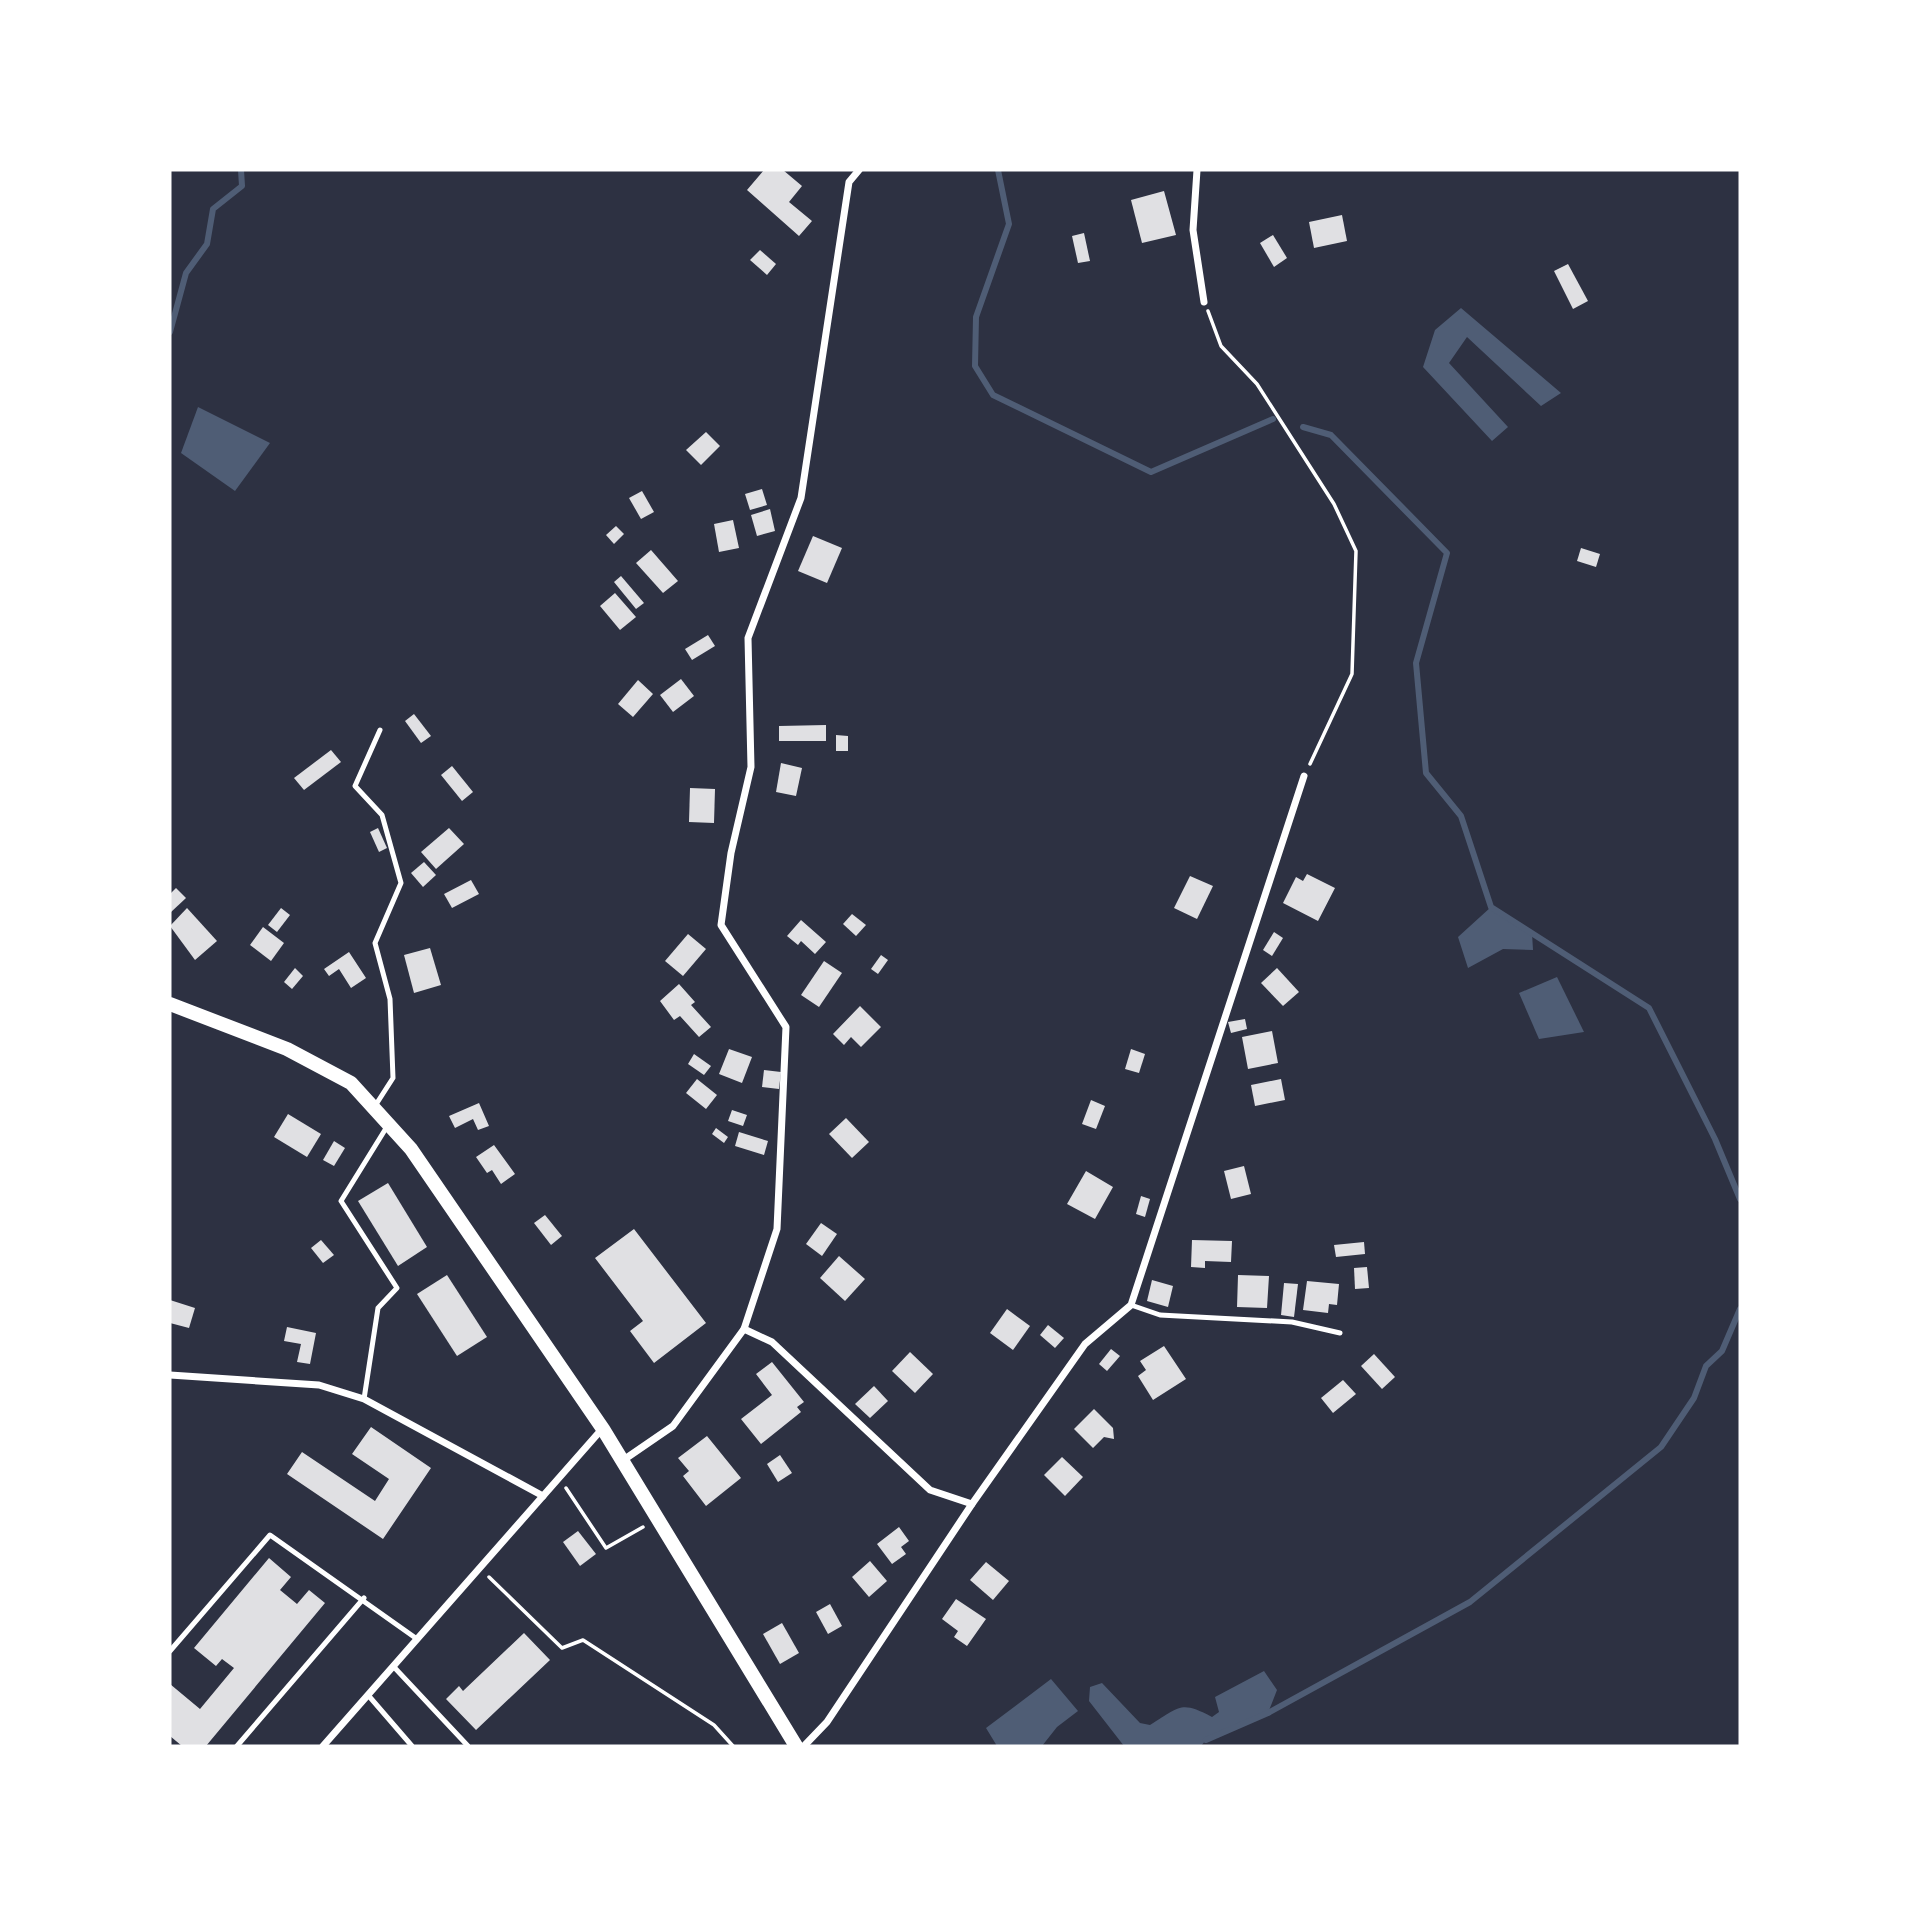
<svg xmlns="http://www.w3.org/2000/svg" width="1910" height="1916" font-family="'DejaVu Sans',sans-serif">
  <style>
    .water { fill: #4f5d75 }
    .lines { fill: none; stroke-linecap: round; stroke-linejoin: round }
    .stream { stroke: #4f5d75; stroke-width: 6 }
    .building { fill: #e0e0e3 }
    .path { stroke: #fff; stroke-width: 3.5 }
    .service { stroke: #fff; stroke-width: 5 }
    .minor { stroke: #fff; stroke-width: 7 }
    .secondary { stroke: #fff; stroke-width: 14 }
  </style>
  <rect width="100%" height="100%" fill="#2d3142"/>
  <g class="water">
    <path d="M1461,308L1561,393L1541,406L1467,337L1449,363L1508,427L1492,441L1423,367L1435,330Z"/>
    <path d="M198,407L270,443L235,491L181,453Z"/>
    <path d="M1491,907L1532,933L1533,950L1503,949L1468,968L1458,937Z"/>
    <path d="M1557,977L1584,1032L1539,1039L1519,993Z"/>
    <path d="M1264,1671L1277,1690L1268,1713L1206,1740L1201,1746H1124L1089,1701L1090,1687L1102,1683L1140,1723L1150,1725C1180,1707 1180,1700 1212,1717L1219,1712L1215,1697Z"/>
    <path d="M1051,1679L1078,1711L1057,1727L1042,1746H997L986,1728Z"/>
  </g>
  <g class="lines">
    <g class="stream">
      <path d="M998,170L1009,224L976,317L975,366L993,395L1151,472L1273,419"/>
      <path d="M170,332L186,273L207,244L213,209L242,186L241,170"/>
      <path d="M1303,427L1331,435L1447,553L1416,663L1426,773L1461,816L1491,907L1649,1008L1715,1139L1740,1199"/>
      <path d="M1206,1740L1268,1713L1470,1602L1661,1447L1694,1398L1706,1366L1722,1351L1740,1309"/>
    </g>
  </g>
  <g class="building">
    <path d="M764,170H783L802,186L789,202L812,221L799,236L747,190Z"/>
    <path d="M1164,191L1176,235L1142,243L1131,200Z"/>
    <path d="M1342,215L1347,241L1314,248L1309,222Z"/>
    <path d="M1084,233L1090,261L1078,263L1072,236Z"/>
    <path d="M1273,235L1287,258L1274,267L1260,243Z"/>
    <path d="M760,250L776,264L767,275L750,260Z"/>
    <path d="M1568,264L1588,301L1573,309L1554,271Z"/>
    <path d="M706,432L720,446L701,465L686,450Z"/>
    <path d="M762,489L767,505L750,510L745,494Z"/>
    <path d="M642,491L654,512L641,519L629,498Z"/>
    <path d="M770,509L775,531L757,536L751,515Z"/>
    <path d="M733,520L739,548L719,552L714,524Z"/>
    <path d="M616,526L624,534L614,544L606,535Z"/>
    <path d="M813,536L842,548L827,583L798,571Z"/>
    <path d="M1581,548L1600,554L1596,567L1577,561Z"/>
    <path d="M651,550L678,581L663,593L636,563Z"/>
    <path d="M621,576L644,603L636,609L614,582Z"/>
    <path d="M615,593L636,617L620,630L600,606Z"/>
    <path d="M708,635L715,646L692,660L685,649Z"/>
    <path d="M681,679L694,696L673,712L660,695Z"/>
    <path d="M638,680L653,694L633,717L618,704Z"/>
    <path d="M414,714L431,736L421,743L405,721Z"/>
    <path d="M826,725V741H779V726Z"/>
    <path d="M836,735L848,736V751H836Z"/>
    <path d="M331,750L341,762L304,790L294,778Z"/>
    <path d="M781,763L802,768L796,796L776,792Z"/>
    <path d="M452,766L473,792L462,801L441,775Z"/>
    <path d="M690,788L715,789L714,823L689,822Z"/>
    <path d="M378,828L387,848L379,852L370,832Z"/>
    <path d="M449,828L464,844L436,869L421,852Z"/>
    <path d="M424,862L436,875L423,887L411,873Z"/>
    <path d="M1307,874L1335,888L1318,921L1283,903L1296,877L1303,881Z"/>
    <path d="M1190,876L1213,886L1197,919L1174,908Z"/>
    <path d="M471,880L479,894L452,908L444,894Z"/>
    <path d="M176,888L186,898L170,913V894Z"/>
    <path d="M187,908L217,941L195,960L170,926Z"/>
    <path d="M281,908L290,915L277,932L268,925Z"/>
    <path d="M852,914L866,925L856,936L843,924Z"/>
    <path d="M801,920L826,942L815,954L801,941L798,945L787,936Z"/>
    <path d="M263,927L284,943L271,961L250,945Z"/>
    <path d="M1274,932L1283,938L1272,956L1263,950Z"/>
    <path d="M688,934L706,949L683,976L665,961Z"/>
    <path d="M430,948L441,985L414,993L404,955Z"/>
    <path d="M349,952L366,978L351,988L339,969L329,976L324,969Z"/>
    <path d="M881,955L888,960L878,974L871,969Z"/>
    <path d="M824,961L842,973L819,1007L801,995Z"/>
    <path d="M295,968L303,976L292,989L284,982Z"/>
    <path d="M1277,968L1299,992L1283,1006L1261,983Z"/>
    <path d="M679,984L695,1002L691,1005L711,1027L699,1037L680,1016L674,1020L660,1001Z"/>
    <path d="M860,1006L881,1027L861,1047L851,1037L844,1045L833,1034Z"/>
    <path d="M1245,1019L1247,1029L1231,1033L1228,1022Z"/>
    <path d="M1272,1031L1278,1063L1248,1069L1242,1037Z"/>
    <path d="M729,1049L752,1057L742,1083L719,1074Z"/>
    <path d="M1131,1049L1145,1054L1139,1073L1125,1069Z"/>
    <path d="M694,1054L711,1066L704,1075L688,1064Z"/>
    <path d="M764,1070L781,1072L779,1089L762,1087Z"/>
    <path d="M697,1079L717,1095L706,1109L686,1093Z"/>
    <path d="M1281,1079L1285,1100L1255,1106L1251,1085Z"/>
    <path d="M1091,1100L1105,1106L1096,1129L1082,1124Z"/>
    <path d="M479,1103L489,1126L478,1130L473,1119L455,1128L449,1116Z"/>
    <path d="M732,1110L747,1115L743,1126L728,1121Z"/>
    <path d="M288,1114L321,1134L307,1157L274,1137Z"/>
    <path d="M846,1118L869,1142L852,1158L829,1134Z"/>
    <path d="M716,1128L728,1137L724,1143L712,1134Z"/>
    <path d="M739,1132L768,1141L764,1155L735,1146Z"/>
    <path d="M334,1141L345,1148L334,1166L323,1160Z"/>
    <path d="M494,1145L515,1174L501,1184L492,1170L487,1173L476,1157Z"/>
    <path d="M1244,1166L1251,1194L1231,1199L1224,1171Z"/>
    <path d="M1086,1171L1113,1187L1095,1219L1067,1204Z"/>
    <path d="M388,1183L427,1247L398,1266L358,1201Z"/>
    <path d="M1141,1196L1150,1199L1145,1217L1136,1214Z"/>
    <path d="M545,1215L562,1236L551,1245L534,1223Z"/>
    <path d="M821,1223L837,1234L822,1256L806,1244Z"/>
    <path d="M634,1229L706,1323L654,1363L630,1331L643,1321L595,1258Z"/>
    <path d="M321,1240L334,1255L323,1263L311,1248Z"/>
    <path d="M1192,1240L1232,1241L1231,1262L1205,1261V1268L1191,1267Z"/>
    <path d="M1364,1242L1365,1254L1336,1257L1334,1245Z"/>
    <path d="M839,1256L865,1279L845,1301L820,1278Z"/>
    <path d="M1367,1267L1369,1288L1355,1289L1354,1268Z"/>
    <path d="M447,1275L487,1337L457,1356L417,1294Z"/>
    <path d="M1238,1275L1269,1276L1267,1308L1237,1307Z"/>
    <path d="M1152,1280L1173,1286L1168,1307L1147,1301Z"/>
    <path d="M1307,1281L1339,1284L1337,1305L1329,1304L1328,1313L1303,1310Z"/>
    <path d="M1284,1283L1298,1284L1294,1317L1281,1315Z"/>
    <path d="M170,1300L195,1308L189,1328L170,1323Z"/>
    <path d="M1007,1309L1030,1326L1013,1350L990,1333Z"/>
    <path d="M1048,1325L1064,1338L1055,1348L1040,1335Z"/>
    <path d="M287,1327L316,1333L310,1364L297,1362L301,1344L284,1341Z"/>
    <path d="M1164,1346L1186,1379L1153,1400L1138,1376L1146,1370L1140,1361Z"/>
    <path d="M1111,1349L1120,1356L1107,1371L1099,1364Z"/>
    <path d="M910,1352L933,1374L915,1393L892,1371Z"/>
    <path d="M1374,1354L1395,1377L1382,1389L1361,1366Z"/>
    <path d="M772,1362L804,1402L797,1407L801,1412L761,1444L741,1419L772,1395L756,1374Z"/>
    <path d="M1343,1380L1356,1394L1333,1413L1321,1398Z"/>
    <path d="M874,1386L888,1401L870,1418L855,1404Z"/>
    <path d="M1094,1409L1113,1428L1114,1439L1104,1437L1093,1448L1074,1429Z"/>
    <path d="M371,1427L431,1468L383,1539L287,1474L302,1452L375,1501L389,1479L352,1454Z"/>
    <path d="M707,1436L741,1478L706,1506L683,1476L689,1471L678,1458Z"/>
    <path d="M780,1455L792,1473L778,1482L767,1464Z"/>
    <path d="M1062,1457L1083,1477L1065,1496L1044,1475Z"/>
    <path d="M899,1527L909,1541L901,1547L906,1554L892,1564L877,1544Z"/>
    <path d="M578,1531L596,1554L580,1566L563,1542Z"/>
    <path d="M269,1558L291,1577L280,1590L297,1604L309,1590L325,1603L206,1746H182L170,1736V1684L200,1709L234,1668L222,1659L216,1666L194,1648Z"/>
    <path d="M870,1561L887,1581L869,1597L852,1577Z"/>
    <path d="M986,1562L1009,1581L993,1600L970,1580Z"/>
    <path d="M956,1599L986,1619L967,1646L954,1637L958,1631L942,1619Z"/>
    <path d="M830,1604L842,1626L828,1634L816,1612Z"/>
    <path d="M782,1623L799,1653L780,1664L763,1634Z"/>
    <path d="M524,1633L550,1660L476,1730L446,1699L459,1686L463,1691Z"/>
  </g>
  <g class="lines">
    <g class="path">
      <path d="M1208,311L1221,346L1257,384L1334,504L1356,551L1352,674L1310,764"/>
      <path d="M566,1488L606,1548L643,1527"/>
      <path d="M489,1577L562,1648L583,1640L714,1725L733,1746"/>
    </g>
    <g class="service">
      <path d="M375,1106L393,1078L390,999L375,943L401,883L382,815L355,786L380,730"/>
      <path d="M1131,1305L1160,1315L1292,1322L1340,1333"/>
      <path d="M364,1399L378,1308L397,1288L341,1201L388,1125"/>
      <path d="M170,1651L270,1535L417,1639"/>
      <path d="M393,1666L468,1746"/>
      <path d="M368,1695L412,1746"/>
      <path d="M237,1746L364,1598"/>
    </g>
    <g class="minor">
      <path d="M1197,170L1193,230L1204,302"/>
      <path d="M744,1329L772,1342L930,1490L972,1504"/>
      <path d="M170,1375L319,1385L364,1399L543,1496"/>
      <path d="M622,1461L673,1426L744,1329L777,1229L786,1027L721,925L731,853L751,767L748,638L801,498L849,182L859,170"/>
      <path d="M323,1746L602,1429"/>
      <path d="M804,1746L827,1722L972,1504L1085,1344L1131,1305L1304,776"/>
    </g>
    <path class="secondary" d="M170,1004L287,1049L351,1083L411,1149L603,1429L796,1746"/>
  </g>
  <rect width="1910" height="1916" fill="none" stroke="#ffffff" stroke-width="343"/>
</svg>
